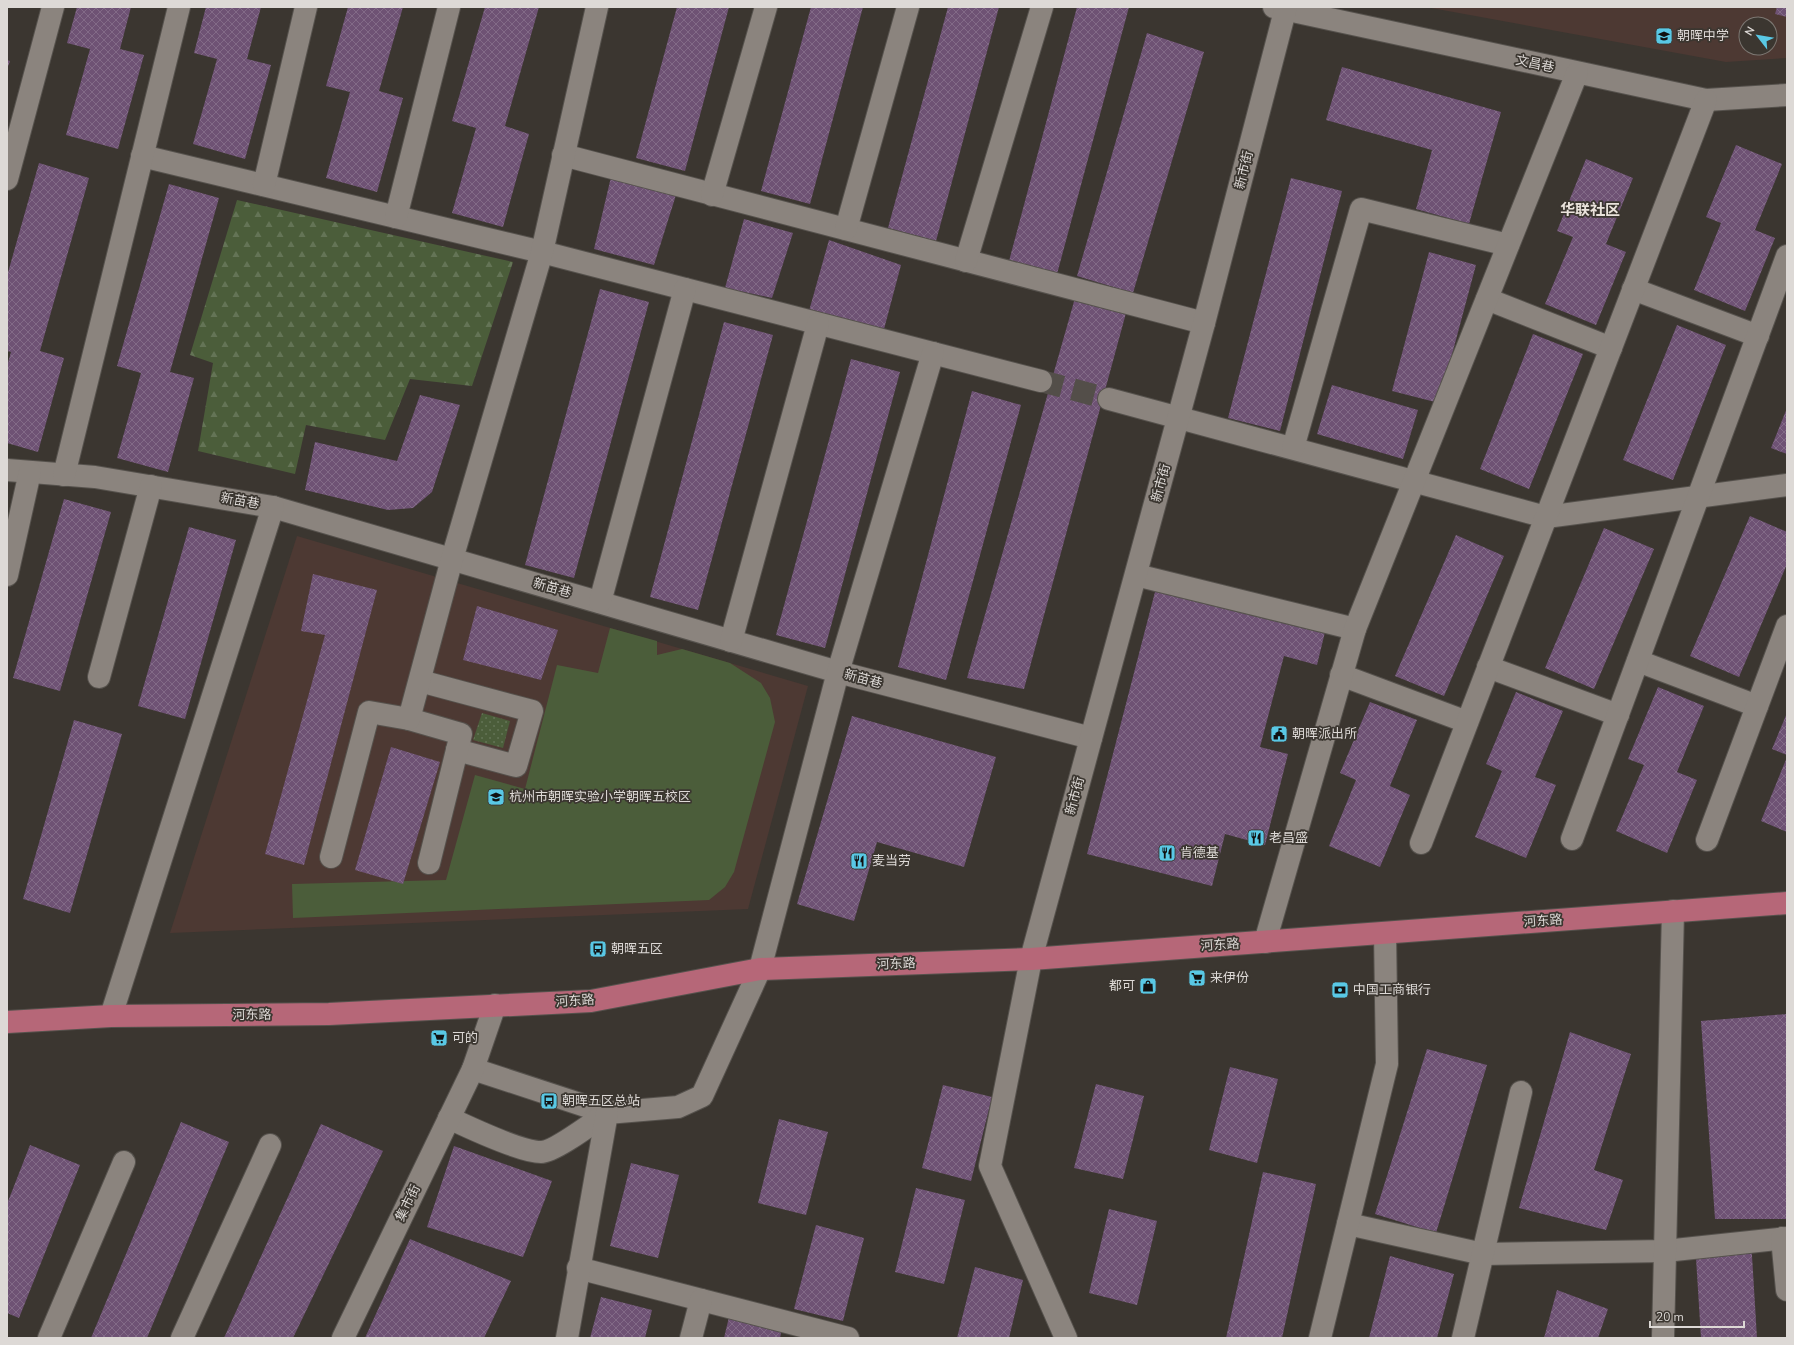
<svg xmlns="http://www.w3.org/2000/svg" width="1794" height="1345" font-family="'Nunito Sans','Noto Sans SC',sans-serif">
  <style>
    .education { fill: #4d3933; fill-rule: evenodd }
    .grass { fill: url(#grass-dots) }
    .forest { fill: url(#forest-firs) }
    .pitch { fill: #4b5d3a }
    .building { fill: url(#building-cross-hatch) }
    .lines { fill: none; stroke-linecap: round; stroke-linejoin: round }
    .minor-tunnel { stroke: #534e49; stroke-width: 22; stroke-dasharray: 22 11; stroke-linecap: butt }
    .minor-casing { stroke: #56524d; stroke-width: 24 }
    .major-casing { stroke: #56524d; stroke-width: 24 }
    .minor { stroke: #8b847e; stroke-width: 22 }
    .major { stroke: #b66778; stroke-width: 22 }
    .labels { text-anchor: middle; dominant-baseline: central; stroke-width: 3.5; stroke-linejoin: round; paint-order: stroke }
    .poi-label { font-size: 13px; fill: #ddd9d6; stroke: #3b3630; text-anchor: start }
    .street-label { font-size: 13px; fill: #ddd9d6; stroke: #3b3630 }
    .quarter-label { font-size: 15px; font-weight: bold; fill: #eae3dc; stroke: #3b3630 }
  </style>
  <defs>
    <pattern id="grass-dots" width="8" height="8" patternUnits="userSpaceOnUse"><rect width="8" height="8" fill="#4b5d3a"/><path d="M2 2h.1M6 6h.1" fill="none" stroke="#647456" stroke-width="1.8" stroke-linecap="round"/></pattern>
    <pattern id="forest-firs" width="22" height="20" patternUnits="userSpaceOnUse"><rect width="22" height="20" fill="#4b5d3a"/><path d="M5 1l3.5 6h-7zM16 11l3.5 6h-7z" fill="#647456"/></pattern>
    <pattern id="building-cross-hatch" width="8" height="8" patternUnits="userSpaceOnUse"><rect width="8" height="8" fill="#6e5274"/><path d="M0 0l8 8M0 8l8-8" fill="none" stroke="#826a87"/></pattern>
  </defs>
  <rect width="100%" height="100%" fill="#3b3630"/>
  <g class="education">
    <path d="M1426,7H1787V58L1726,62ZM1746,24H1770V48H1746Z"/>
    <path d="M297,536L808,686L748,909L170,933Z"/>
  </g>
  <path class="grass" d="M482,713L510,721L503,748L473,740Z"/>
  <path class="forest" d="M237,200L513,262L472,386L410,379L385,440L306,425L295,474L198,451L213,363L190,355Z"/>
  <path class="pitch" d="M610,628L657,641V655L682,649L730,663L761,683L770,698L775,722L734,872L725,887L709,900L293,918L292,884L446,880L475,775L525,789L557,665L598,673Z"/>
  <g class="building">
    <path d="M77,7H131L120,49L144,55L118,149L66,135L90,49L67,43Z"/>
    <path d="M206,7H261L247,59L271,65L245,159L193,144L217,59L194,53Z"/>
    <path d="M348,7H403L379,91L403,98L377,192L326,178L350,92L326,86Z"/>
    <path d="M485,7H539L505,126L529,134L503,227L452,213L476,128L452,121Z"/>
    <path d="M677,7H729L685,171L636,158Z"/>
    <path d="M811,7H863L810,204L761,191Z"/>
    <path d="M948,7H999L936,241L888,228Z"/>
    <path d="M1077,7H1129L1057,274L1009,261Z"/>
    <path d="M1777,7H1787V17L1775,14Z"/>
    <path d="M1147,33L1204,52L1133,293L1077,276Z"/>
    <path d="M7,60L10,61L7,69Z"/>
    <path d="M1342,67L1501,112L1469,224L1416,209L1432,150L1326,120Z"/>
    <path d="M1736,145L1782,164L1755,230L1775,238L1745,311L1694,290L1721,223L1706,217Z"/>
    <path d="M1586,159L1633,178L1606,244L1626,252L1596,325L1545,304L1573,237L1557,231Z"/>
    <path d="M39,163L89,178L40,351L64,358L38,452L7,443V366L11,352L7,351V276Z"/>
    <path d="M611,177L676,195L654,265L594,249Z"/>
    <path d="M1291,178L1342,191L1280,431L1228,418Z"/>
    <path d="M169,184L219,198L170,372L194,378L168,472L117,458L141,373L117,366Z"/>
    <path d="M744,219L793,233L772,298L725,288Z"/>
    <path d="M829,240L901,265L883,333L809,311Z"/>
    <path d="M1429,252L1476,265L1439,403L1392,391Z"/>
    <path d="M600,289L649,302L574,578L525,565Z"/>
    <path d="M1075,298L1126,313L1024,689L967,678Z"/>
    <path d="M724,322L773,335L698,610L650,597Z"/>
    <path d="M1677,325L1726,345L1673,480L1623,460Z"/>
    <path d="M1533,334L1583,354L1529,489L1480,469Z"/>
    <path d="M851,359L900,372L825,648L776,635Z"/>
    <path d="M1332,385L1418,410L1403,459L1317,434Z"/>
    <path d="M972,391L1021,405L946,680L898,667Z"/>
    <path d="M420,395L460,405L432,492L413,508L388,510L305,490L315,442L397,461Z"/>
    <path d="M1787,408V454L1771,448Z"/>
    <path d="M64,499L111,512L60,691L13,678Z"/>
    <path d="M1750,516L1787,532V564L1739,677L1690,656Z"/>
    <path d="M189,527L236,540L185,719L138,706Z"/>
    <path d="M1604,528L1654,549L1594,689L1545,668Z"/>
    <path d="M1456,535L1504,556L1444,696L1395,676Z"/>
    <path d="M313,574L377,590L304,865L265,854L325,635L301,631Z"/>
    <path d="M1156,588L1325,632L1317,665L1284,656L1260,747L1288,754L1265,845L1225,834L1212,886L1087,854Z"/>
    <path d="M477,606L558,630L541,680L463,660Z"/>
    <path d="M1658,687L1704,706L1677,772L1697,780L1667,853L1616,831L1644,765L1628,759Z"/>
    <path d="M1516,692L1563,711L1535,777L1556,785L1526,858L1475,837L1502,771L1486,764Z"/>
    <path d="M1370,702L1417,720L1390,786L1410,795L1380,867L1329,846L1356,780L1340,773Z"/>
    <path d="M1787,713V755L1772,749Z"/>
    <path d="M852,716L996,757L964,867L877,842L854,921L797,904Z"/>
    <path d="M74,720L122,734L70,913L23,899Z"/>
    <path d="M391,747L440,762L403,884L355,870Z"/>
    <path d="M1787,757V832L1761,821Z"/>
    <path d="M1787,1014V1219H1715L1701,1021Z"/>
    <path d="M1570,1032L1631,1054L1594,1170L1623,1180L1606,1230L1519,1208Z"/>
    <path d="M1427,1049L1487,1065L1436,1233L1375,1214Z"/>
    <path d="M1230,1067L1278,1079L1257,1163L1209,1150Z"/>
    <path d="M1096,1084L1144,1096L1123,1179L1074,1168Z"/>
    <path d="M943,1085L992,1097L971,1181L922,1168Z"/>
    <path d="M779,1119L828,1132L806,1215L758,1203Z"/>
    <path d="M181,1122L229,1142L147,1338H91Z"/>
    <path d="M321,1124L383,1151L293,1338H224Z"/>
    <path d="M30,1145L80,1165L19,1318L7,1313V1204Z"/>
    <path d="M454,1146L552,1181L523,1257L427,1227Z"/>
    <path d="M631,1163L679,1175L658,1258L610,1246Z"/>
    <path d="M1263,1172L1316,1184L1282,1338H1226Z"/>
    <path d="M916,1188L965,1200L944,1284L895,1272Z"/>
    <path d="M1109,1209L1157,1221L1137,1305L1089,1293Z"/>
    <path d="M816,1225L864,1238L843,1321L794,1309Z"/>
    <path d="M410,1239L511,1281L484,1338H365Z"/>
    <path d="M1751,1239L1757,1338H1701L1695,1242Z"/>
    <path d="M1390,1256L1454,1274L1437,1338H1369Z"/>
    <path d="M975,1267L1023,1280L1009,1338H957Z"/>
    <path d="M1557,1290L1608,1309L1598,1338H1544Z"/>
    <path d="M601,1297L652,1310L645,1338H590Z"/>
    <path d="M729,1317L782,1329L780,1338H724Z"/>
  </g>
  <g class="lines">
    <path class="minor-tunnel" d="M1041,381L1109,399"/>
    <g class="minor-casing">
      <g id="minor">
        <path d="M1274,7L1706,100L1787,95"/>
        <path d="M563,155L1204,323"/>
        <path d="M142,156L542,252L1041,381"/>
        <path d="M7,179L53,7"/>
        <path d="M264,185L306,7"/>
        <path d="M712,195L766,7"/>
        <path d="M396,217L449,7"/>
        <path d="M846,229L908,7"/>
        <path d="M966,261L1042,7"/>
        <path d="M1633,289L1758,336"/>
        <path d="M1487,299L1611,348"/>
        <path d="M1109,399L1546,517L1787,485"/>
        <path d="M1293,448L1361,209L1508,245"/>
        <path d="M7,470L95,477L273,507L838,672L1091,738"/>
        <path d="M64,475L179,7"/>
        <path d="M7,575L30,472"/>
        <path d="M1136,575L1355,629"/>
        <path d="M600,602L685,289"/>
        <path d="M731,641L818,324"/>
        <path d="M1638,661L1757,706"/>
        <path d="M1488,667L1618,715"/>
        <path d="M1341,675L1467,722"/>
        <path d="M99,677L151,486"/>
        <path d="M420,681L532,711L516,766L457,750"/>
        <path d="M409,719L461,734L429,863"/>
        <path d="M1572,839L1787,256"/>
        <path d="M1707,840L1787,626"/>
        <path d="M1421,843L1706,100"/>
        <path d="M331,857L369,712L409,719L452,559L542,252L597,7"/>
        <path d="M1265,942L1355,629L1577,73"/>
        <path d="M111,1016L273,507"/>
        <path d="M473,1069L607,1113L678,1107L702,1096L760,969L838,672L933,353"/>
        <path d="M449,1118C468,1127 521,1152 541,1152C554,1152 594,1122 607,1113"/>
        <path d="M1348,1224L1483,1254L1665,1251L1787,1238"/>
        <path d="M1782,1238L1787,1290"/>
        <path d="M578,1268L848,1338"/>
        <path d="M49,1338L124,1162"/>
        <path d="M182,1338L270,1145"/>
        <path d="M343,1338L473,1069L495,1005"/>
        <path d="M567,1338L607,1113"/>
        <path d="M691,1338L701,1300"/>
        <path d="M1066,1338L990,1166L1031,959L1204,323L1286,7"/>
        <path d="M1320,1338L1387,1064L1385,933"/>
        <path d="M1463,1338L1521,1092"/>
        <path d="M1663,1338L1673,911"/>
      </g>
    </g>
    <g class="major-casing">
      <path id="major" d="M7,1022L111,1016L329,1014L591,1001L760,969L1031,959L1787,903"/>
    </g>
    <use href="#minor" class="minor"/>
    <use href="#major" class="major"/>
  </g>
  <defs>
    <g id="school-square" transform="scale(0.9)"><rect x="-9" y="-9" width="18" height="18" rx="4" fill="#59c8e5" stroke="#3b3630"/><path d="M0-5L7-2L0 1L-7-2ZM-4 1L0 2.5L4 1V4Q0 6-4 4Z" fill="#111"/></g>
    <g id="civic-square" transform="scale(0.9)"><rect x="-9" y="-9" width="18" height="18" rx="4" fill="#59c8e5" stroke="#3b3630"/><path d="M-.6-6.5H3V-4.5H.6V-3L4-1V1h2V6H-6V1h2V-1L-.6-3ZM-1.2 2.5V6h2.4V2.5Z" fill="#111"/></g>
    <g id="restaurant-square" transform="scale(0.9)"><rect x="-9" y="-9" width="18" height="18" rx="4" fill="#59c8e5" stroke="#3b3630"/><path d="M-5-6h1v4h1v-4h1v4h1v-4h1v5L-1.5 .5V6h-2V.5L-5-1ZM5-6V6H3V1.5H1.5Q1.5-4 5-6Z" fill="#111"/></g>
    <g id="bus-square" transform="scale(0.9)"><rect x="-9" y="-9" width="18" height="18" rx="4" fill="#59c8e5" stroke="#3b3630"/><path d="M-5-6H5V4H4V6H2V4H-2V6H-4V4H-5ZM-3.5-4V0h7V-4ZM-3.5 1.2v1.5H-2V1.2ZM2 1.2v1.5H3.5V1.2Z" fill="#111"/></g>
    <g id="supermarket-square" transform="scale(0.9)"><rect x="-9" y="-9" width="18" height="18" rx="4" fill="#59c8e5" stroke="#3b3630"/><path d="M-6-5.5h2.5l.6 2H6L4.5 2H-2.5L-4.4-4H-6ZM-1.5 3.2a1.3 1.3 0 1 0 .1 0ZM3 3.2a1.3 1.3 0 1 0 .1 0Z" fill="#111"/></g>
    <g id="shop-square" transform="scale(0.9)"><rect x="-9" y="-9" width="18" height="18" rx="4" fill="#59c8e5" stroke="#3b3630"/><path d="M-5-2.5h2.3a2.7 3.5 0 0 1 5.4 0H5L5.5 6h-11ZM-1.5-2.5h3a1.5 2.3 0 0 0-3 0Z" fill="#111"/></g>
    <g id="bank-square" transform="scale(0.9)"><rect x="-9" y="-9" width="18" height="18" rx="4" fill="#59c8e5" stroke="#3b3630"/><path d="M-6-4H6V4H-6ZM0-2.3a2.3 2.3 0 1 0 0 4.6a2.3 2.3 0 1 0 0-4.6Z" fill="#111"/></g>
  </defs>
  <g fill-rule="evenodd">
    <use href="#school-square" x="1664" y="36"/>
    <use href="#civic-square" x="1279" y="734"/>
    <use href="#school-square" x="496" y="797"/>
    <use href="#restaurant-square" x="1256" y="838"/>
    <use href="#restaurant-square" x="1167" y="853"/>
    <use href="#restaurant-square" x="859" y="861"/>
    <use href="#bus-square" x="598" y="949"/>
    <use href="#supermarket-square" x="1197" y="978"/>
    <use href="#shop-square" x="1148" y="986"/>
    <use href="#bank-square" x="1340" y="990"/>
    <use href="#supermarket-square" x="439" y="1038"/>
    <use href="#bus-square" x="549" y="1101"/>
  </g>
  <g class="labels">
    <g class="poi-label">
      <text x="1677" y="36">朝晖中学</text>
      <text x="1292" y="734">朝晖派出所</text>
      <text x="509" y="797">杭州市朝晖实验小学朝晖五校区</text>
      <text x="1269" y="838">老昌盛</text>
      <text x="1180" y="853">肯德基</text>
      <text x="872" y="861">麦当劳</text>
      <text x="611" y="949">朝晖五区</text>
      <text x="1210" y="978">来伊份</text>
      <text x="1135" y="986" text-anchor="end">都可</text>
      <text x="1353" y="990">中国工商银行</text>
      <text x="452" y="1038">可的</text>
      <text x="562" y="1101">朝晖五区总站</text>
    </g>
    <g class="street-label">
      <text transform="translate(1535 64) rotate(12)">文昌巷</text>
      <text transform="translate(1244 170) rotate(-76)">新市街</text>
      <text transform="translate(1161 483) rotate(-75)">新市街</text>
      <text transform="translate(240 501) rotate(10)">新苗巷</text>
      <text transform="translate(552 588) rotate(16)">新苗巷</text>
      <text transform="translate(863 679) rotate(15)">新苗巷</text>
      <text transform="translate(1075 796) rotate(-75)">新市街</text>
      <text transform="translate(1543 921) rotate(-4)">河东路</text>
      <text transform="translate(1220 945) rotate(-4)">河东路</text>
      <text transform="translate(896 964) rotate(-2)">河东路</text>
      <text transform="translate(575 1001) rotate(-4)">河东路</text>
      <text transform="translate(252 1015) rotate(-1)">河东路</text>
      <text transform="translate(408 1203) rotate(-64)">集市街</text>
    </g>
    <g class="quarter-label">
      <text x="1590" y="210">华联社区</text>
    </g>
  </g>
  <rect width="1794" height="1345" fill="none" stroke="#ddd9d6" stroke-width="16"/>
  <g transform="translate(1758 36) rotate(301)"><circle r="19" fill="#3b3630" stroke="#7c7772"/>
  <path d="M0-3L7 15L0 10L-7 15Z" fill="#59c8e5"/>
  <text y="-6" font-size="11" font-weight="bold" text-anchor="middle" fill="#ddd9d6">N</text>
  </g>
  <path d="M1650 1321v6h94v-6" fill="none" stroke="#ddd9d6" stroke-width="2"/>
  <text x="1656" y="1321" font-size="12" fill="#ddd9d6" stroke="#3b3630" stroke-width="3" paint-order="stroke">20 m</text>
</svg>
